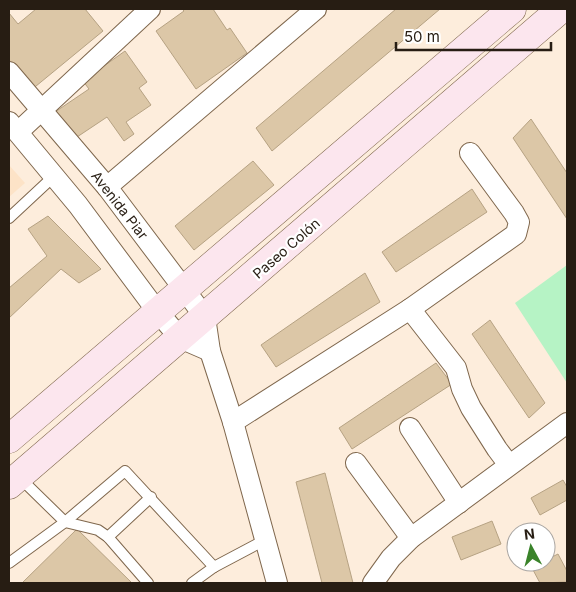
<svg xmlns="http://www.w3.org/2000/svg" width="576" height="592" font-family="Inter,sans-serif">
  <style>
    .built { fill: #fde3c7 }
    .green { fill: #b6f3c5 }
    .building { fill: #dcc7a7; stroke: #b6a283 }
    .lines { fill: none; stroke-linecap: round; stroke-linejoin: round }
    .lane-casing { stroke: #7f674d; stroke-width: 12 }
    .street-casing { stroke: #7f674d; stroke-width: 22 }
    .secondary-casing { stroke: #7f674d; stroke-width: 29 }
    .lane { stroke: #fff; stroke-width: 10 }
    .street { stroke: #fff; stroke-width: 20 }
    .secondary { stroke: #fce6ee; stroke-width: 28 }
    .labels { text-anchor: middle; dominant-baseline: central; stroke-width: 4.5; stroke-linejoin: round; paint-order: stroke }
    .street-label { font-size: 14px; fill: #271d13; stroke: #fff }
  </style>
  <rect width="100%" height="100%" fill="#fdeddc"/>
  <path class="built" d="M9,165L25,183L9,197Z"/>
  <path class="green" d="M567,265V383L515,303Z"/>
  <g class="building">
    <path d="M36,9H85L103,31L30,91L9,65V13L18,24Z"/>
    <path d="M182,9H213L227,30L230,28L247,53L196,89L156,31L184,11Z"/>
    <path d="M396,9H440L272,151L256,128Z"/>
    <path d="M125,51L147,82L139,88L151,105L126,122L134,134L124,141L107,117L74,139L55,112L89,89L83,81Z"/>
    <path d="M531,119L567,173V219L513,138Z"/>
    <path d="M253,161L274,185L194,250L175,226Z"/>
    <path d="M472,189L487,212L396,272L382,252Z"/>
    <path d="M48,216L101,269L79,283L61,269L9,318V288L47,256L28,229Z"/>
    <path d="M365,273L380,302L276,367L261,345Z"/>
    <path d="M490,320L545,403L529,418L472,334Z"/>
    <path d="M436,363L452,384L352,449L339,428Z"/>
    <path d="M325,473L353,583H322L296,482Z"/>
    <path d="M563,480L567,487V500L540,515L531,498Z"/>
    <path d="M492,521L501,544L461,560L452,537Z"/>
    <path d="M77,529L132,583H22Z"/>
    <path d="M558,554L567,571V582L540,583L532,568L542,562H546V560Z"/>
  </g>
  <g class="lines">
    <g class="lane-casing">
      <g id="lane">
        <path d="M9,218L53,177"/>
        <path d="M19,477L65,522L98,530L108,537L148,583"/>
        <path d="M108,537L151,497"/>
        <path d="M9,563L65,522L125,471L214,567"/>
        <path d="M192,583L214,567L265,540"/>
      </g>
    </g>
    <g class="street-casing">
      <g id="street">
        <path d="M9,72L107,187L205,317L210,351L233,422L277,583"/>
        <path d="M9,122L78,205L157,311L180,338L210,351"/>
        <path d="M18,132L150,9"/>
        <path d="M107,187L316,9"/>
        <path d="M410,309L456,368L462,389L471,408L497,449L509,465"/>
        <path d="M233,422L410,309L516,234L519,222L514,213L470,153"/>
        <path d="M410,428L459,503"/>
        <path d="M356,463L411,538"/>
        <path d="M373,583L391,558L411,538L567,423"/>
      </g>
    </g>
    <g class="secondary-casing">
      <g id="secondary">
        <path d="M9,439L512,9"/>
        <path d="M9,485L561,9"/>
      </g>
    </g>
    <use href="#lane" class="lane"/>
    <use href="#street" class="street"/>
    <use href="#secondary" class="secondary"/>
  </g>
  <g class="labels">
    <g class="street-label">
      <text transform="translate(120 205) rotate(52)">Avenida Piar</text>
      <text transform="translate(286 248) rotate(-41)">Paseo Colón</text>
    </g>
  </g>
  <rect width="576" height="592" fill="none" stroke="#271d13" stroke-width="20"/>
  <g transform="translate(531 547) rotate(353)"><circle r="24" fill="#ffffff" stroke="#a9a5a1"/>
  <path d="M0-4L9 19L0 12L-9 19Z" fill="#3a832a"/>
  <text y="-8" font-size="14" font-weight="bold" text-anchor="middle" fill="#271d13">N</text>
  </g>
  <path d="M396 42v8h155v-8" fill="none" stroke="#271d13" stroke-width="2.5"/>
  <text x="404" y="42" font-size="15" fill="#271d13" stroke="#ffffff" stroke-width="4" paint-order="stroke">50 m</text>
</svg>
